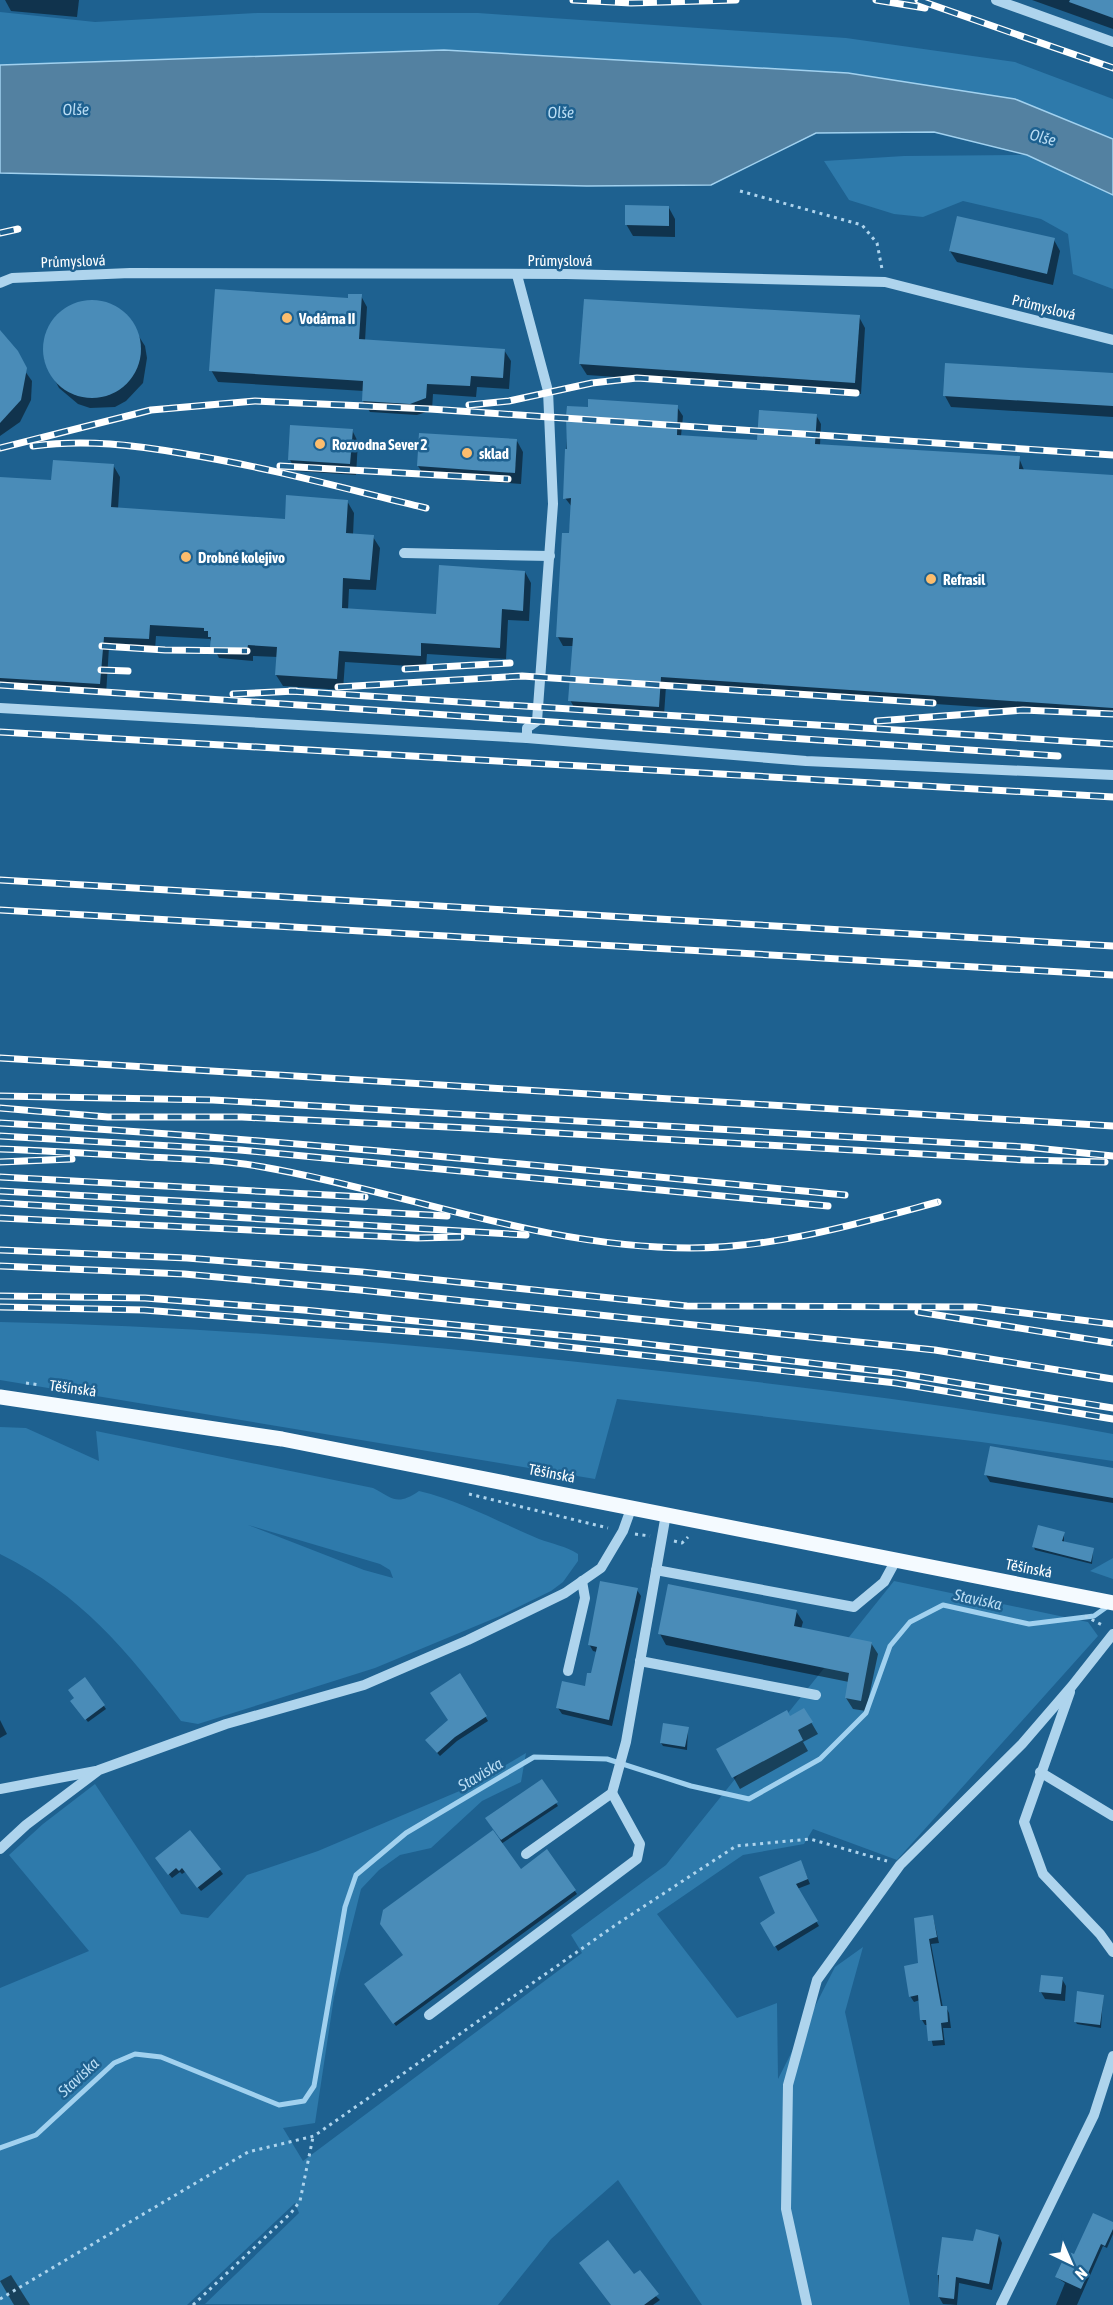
<svg xmlns="http://www.w3.org/2000/svg" width="1113" height="2305" font-family="'Asap Condensed',sans-serif">
  <style>
    .green { fill: #2e7aab; fill-rule: evenodd }
    .water { fill: #5381a1; stroke: #a1d1ef; stroke-width: 1.5 }
    .shadow { fill: #0007 }
    .lines { fill: none; stroke-linecap: round; stroke-linejoin: round }
    .stream { stroke: #a1d1ef; stroke-width: 5 }
    .building { fill: #4a8cb8 }
    .path { stroke: #aed4ed; stroke-width: 3; stroke-dasharray: 3 4.5; stroke-linecap: butt }
    .minor { stroke: #aed4ed; stroke-width: 10 }
    .major { stroke: #f4faff; stroke-width: 15 }
    .rail-casing { stroke: #fff; stroke-width: 7 }
    .rail { stroke: #1e6190; stroke-width: 4.5; stroke-dasharray: 14; stroke-linecap: butt }
    .poi-dot { fill: #fcbd6d; stroke: #1e6190; stroke-width: 2 }
    .labels { text-anchor: middle; dominant-baseline: central; stroke-width: 5; stroke-linejoin: round; paint-order: stroke }
    .street-label { font-size: 15px; fill: #fff; stroke: #1e6190 }
    .poi-label { font-size: 15px; font-weight: bold; fill: #fff; stroke: #1e6190; text-anchor: start }
    .water-label { font-size: 16px; font-style: italic; fill: #baddf4; stroke: #1e6190 }
  </style>
  <rect width="100%" height="100%" fill="#1e6190"/>
  <g class="green">
    <path d="M0,12L95,22L257,13H478L846,38L1015,62L1113,99V139L1015,99L848,73L444,50L0,65Z"/>
    <path d="M1027,155L1113,195V289L1073,274L1068,234L1041,219L963,201L923,217L894,214L849,200L824,161L904,156Z"/>
    <path d="M0,1322C212,1326 423,1345 634,1368C794,1386 954,1404 1113,1434V1461L981,1442L617,1399L595,1479L0,1380Z"/>
    <path d="M0,1427L26,1428L99,1461L96,1431L373,1488C394,1499 397,1506 419,1491C461,1501 499,1522 539,1539C552,1544 566,1546 578,1554V1561L563,1582L551,1591L500,1616L375,1668L198,1724L181,1721C126,1650 82,1595 0,1554ZM248,1525L380,1564L390,1570L393,1578L364,1570Z"/>
    <path d="M1113,1558V1579L1090,1571Z"/>
    <path d="M894,1581L1088,1622L1098,1636L897,1860L813,1829L804,1844L743,1855L657,1914L737,2018L777,2003L778,2079L835,1967L863,1947L845,2012L910,2305H702L618,2180L551,2239L498,2305L205,2304L299,2213L295,2203L187,2305H0V1988L89,1951L9,1855L43,1824L95,1784L181,1914L208,1918L247,1875L318,1851L469,1787L526,1753L521,1782L482,1801L431,1848L400,1855L379,1870L361,1889L334,1997L315,2123L283,2128L303,2161L582,1953L571,1935L666,1865Z"/>
  </g>
  <path class="water" d="M444,50L848,73L1015,99L1113,139V195L1027,155L934,132L816,133L711,185L587,186L0,173V65Z"/>
  <g class="shadow">
    <path d="M5,0H79L77,17L11,11Z"/>
    <path d="M1032,0H1113V29Z"/>
    <path d="M669,208L675,219V237L633,236L626,224Z"/>
    <path d="M1054,240L1060,251L1053,285L957,262L950,251Z"/>
    <path d="M361,296L367,307L365,341L504,350L511,361L509,389L477,387L476,397L433,394L432,410L417,415L370,412L363,401L364,391L218,382L211,370Z"/>
    <path d="M102,302L124,313L145,346L147,358L143,383L126,401L115,407L90,408L78,404L59,388L44,359L49,328L66,309L77,303Z"/>
    <path d="M859,317L865,328L861,394L587,375L580,364Z"/>
    <path d="M0,336L32,381L31,400L20,422L0,436Z"/>
    <path d="M1113,375V417L951,407L945,396Z"/>
    <path d="M677,407L683,416L681,436L759,441L816,415L821,424L820,445L1019,458L1024,470L1113,476V716L666,686L664,715L575,709L570,700L574,646H563L558,637L572,507L565,498L568,408Z"/>
    <path d="M352,430L358,442L356,475L296,471L290,460Z"/>
    <path d="M517,441L523,452L521,484L425,477L418,466Z"/>
    <path d="M113,465L120,477L118,509L286,520L347,501L354,513L353,535L373,537L380,548L376,590L349,589L348,610L437,615L525,572L531,583L529,621L508,620L506,659L427,654L426,667L345,662L343,690L283,686L276,675L278,657L253,656V661L219,658L210,639L156,636L155,650L109,647L106,695L0,688V479L53,482Z"/>
    <path d="M1113,1470V1503L990,1482L986,1475Z"/>
    <path d="M1064,1533V1543L1093,1550L1092,1564L1035,1550L1034,1547Z"/>
    <path d="M637,1590L641,1596L612,1726L562,1714L558,1708L586,1687L592,1675L597,1652L593,1651L589,1644Z"/>
    <path d="M796,1611L803,1622L801,1629L871,1643L878,1654L866,1711L853,1709L846,1698L849,1682L666,1645L660,1634Z"/>
    <path d="M460,1675L488,1721L457,1741L440,1756L430,1745L450,1720Z"/>
    <path d="M84,1679L106,1709L88,1722L74,1704Z"/>
    <path d="M804,1710L818,1734L803,1742L808,1751L740,1789L718,1750Z"/>
    <path d="M0,1720L7,1734L0,1738Z"/>
    <path d="M688,1728L687,1750L663,1746L661,1743Z"/>
    <path d="M542,1782L558,1806L501,1844L521,1871L547,1851L577,1894L396,2026L367,1987L405,1956L501,1838Z"/>
    <path d="M160,1863L220,1870L223,1874L201,1891L185,1872L182,1874L180,1872L172,1878Z"/>
    <path d="M803,1867L810,1884L797,1889L819,1926L778,1951L762,1923L777,1914Z"/>
    <path d="M933,1917L939,1943L931,1944L943,2008L946,2007L949,2013L951,2028H943L945,2045L933,2046L928,2025H925L922,2020L920,2000L914,2002L910,1996Z"/>
    <path d="M1062,1979L1066,1986L1065,2001L1045,1999L1041,1992Z"/>
    <path d="M1103,1996L1101,2028L1077,2024L1075,2021Z"/>
    <path d="M1113,2223V2234L1107,2248L1103,2246L1077,2305H1056L1065,2283L1056,2277L1075,2256Z"/>
    <path d="M999,2236L1002,2243L992,2290L959,2283L957,2305L943,2304L939,2297L938,2274L975,2243Z"/>
    <path d="M11,2275L30,2305H14L0,2281Z"/>
    <path d="M634,2276L660,2300L653,2305H612Z"/>
  </g>
  <g class="lines">
    <path class="stream" d="M0,2148L36,2135L114,2063L135,2054L161,2057L279,2105L304,2101L314,2086L345,1907L356,1875L406,1833L534,1757L607,1759L691,1786L749,1799L820,1759L866,1713L890,1646L910,1622L943,1605L1029,1624L1094,1616L1108,1606"/>
  </g>
  <g class="building">
    <path d="M1070,0H1113V18L1069,2Z"/>
    <path d="M625,205L669,206V226L625,225Z"/>
    <path d="M957,216L1055,238L1047,274L949,251Z"/>
    <path d="M215,289L348,298V294H362L359,339L505,349L503,378L471,376L470,386L427,384L426,398L410,404L362,401L363,381L209,371Z"/>
    <path d="M584,299L860,315L855,383L579,364Z"/>
    <circle cx="92" cy="349" r="49"/>
    <path d="M0,330L18,351L27,368L21,400L0,423Z"/>
    <path d="M945,363L1113,373V406L943,396Z"/>
    <path d="M588,399L678,405L677,435L757,440L759,410L817,414L815,444L1020,456L1019,469L1113,475V708L661,677L659,707L568,701L573,638L556,637L562,533H569L571,498L563,499L565,449H567L566,416L567,406L588,407Z"/>
    <path d="M290,425L353,429L350,464L288,460Z"/>
    <path d="M419,433L517,439L515,473L417,466Z"/>
    <path d="M53,460L114,464L111,507L285,519L286,495L348,500L346,533L374,535L370,580L343,578L342,608L436,614L439,565L525,571L523,611L502,609L500,648L421,643V656L339,651L337,679L275,675L277,647L248,645L247,650L210,647L211,637H208V631H204V628L150,625L149,639L104,637L100,684L0,678V477L51,480Z"/>
    <path d="M990,1446L1113,1468V1498L984,1475Z"/>
    <path d="M1038,1525L1065,1532L1062,1541L1094,1548L1091,1562L1032,1547Z"/>
    <path d="M600,1581L638,1588L609,1720L556,1708L562,1681L585,1686L587,1673H591L597,1647L588,1645Z"/>
    <path d="M668,1584L797,1610L794,1626L872,1642L861,1701L845,1698L849,1673L658,1634Z"/>
    <path d="M460,1673L487,1716L455,1737L437,1753L425,1740L448,1720L430,1693Z"/>
    <path d="M85,1677L105,1705L85,1720L70,1701L74,1698L68,1690Z"/>
    <path d="M804,1708L813,1722L798,1730L803,1740L732,1778L716,1749L787,1710L790,1716Z"/>
    <path d="M663,1723L689,1727L685,1747L660,1743Z"/>
    <path d="M542,1779L558,1802L501,1840L485,1818Z"/>
    <path d="M190,1830L221,1869L197,1888L182,1868L179,1871L176,1868L168,1875L155,1858Z"/>
    <path d="M493,1830L521,1869L547,1849L576,1890L393,2024L364,1984L403,1955L380,1924L383,1910Z"/>
    <path d="M801,1860L808,1879L796,1884L818,1921L774,1947L760,1923L775,1913L759,1877Z"/>
    <path d="M933,1915L937,1937L929,1939L941,2006H947L948,2022L941,2023L943,2040L928,2041L926,2020H920L918,1995L909,1997L904,1966L918,1963L914,1918Z"/>
    <path d="M1041,1975L1063,1977L1061,1994L1039,1992Z"/>
    <path d="M1077,1991L1104,1995L1100,2025L1074,2022Z"/>
    <path d="M1093,2213L1113,2222V2229L1105,2246L1101,2244L1081,2289L1055,2277L1067,2251L1074,2254Z"/>
    <path d="M976,2229L999,2235L989,2284L956,2277L954,2299L938,2297L939,2275H937L942,2237L973,2241Z"/>
    <path d="M608,2240L634,2274L640,2270L659,2294L644,2305H611L579,2263Z"/>
  </g>
  <g class="lines">
    <g class="path">
      <path d="M740,191L862,225L877,243L882,269"/>
      <path d="M26,1383L40,1385"/>
      <path d="M469,1494L608,1528"/>
      <path d="M635,1534L650,1536"/>
      <path d="M674,1541L682,1543L688,1537"/>
      <path d="M1085,1616L1102,1625"/>
      <path d="M0,2299L248,2152L314,2136L617,1924L736,1846L810,1839L887,1861"/>
      <path d="M193,2305L291,2213L300,2201L313,2137"/>
    </g>
    <g class="minor">
      <path d="M996,0L1113,42"/>
      <path d="M517,275L548,391L553,504L537,721L527,728V738"/>
      <path d="M0,283L12,278L130,273L566,274L885,282L1113,340"/>
      <path d="M404,553L550,556"/>
      <path d="M0,708L527,738L806,761L1113,775"/>
      <path d="M656,1570L854,1607L884,1582L896,1560"/>
      <path d="M640,1661L816,1695"/>
      <path d="M568,1671L585,1598L582,1581"/>
      <path d="M1070,1692L1024,1822L1043,1874L1100,1934L1113,1952"/>
      <path d="M1040,1772L1113,1816"/>
      <path d="M0,1789L96,1771"/>
      <path d="M0,1849L26,1825L99,1770L226,1724L364,1685L468,1640L565,1593L601,1568L623,1531L632,1506"/>
      <path d="M526,1854L612,1793L626,1742L666,1514"/>
      <path d="M429,2015L637,1859L640,1844L612,1793"/>
      <path d="M807,2305L786,2209L788,2085L817,1980L900,1865L1022,1744L1072,1686L1113,1634"/>
      <path d="M1001,2305L1094,2115L1113,2056"/>
    </g>
    <path class="major" d="M0,1397L282,1439L1113,1603"/>
    <g class="rail-casing">
      <g id="rail">
        <path d="M573,0L631,3L736,0"/>
        <path d="M876,0L925,8"/>
        <path d="M918,0L1113,68"/>
        <path d="M0,233L18,229"/>
        <path d="M469,405L509,401L592,383L637,378L856,393"/>
        <path d="M33,446C85,439 135,445 186,454C267,467 346,489 426,508"/>
        <path d="M0,448L151,410L255,401L430,409L1113,455"/>
        <path d="M280,466L508,479"/>
        <path d="M102,646L165,650L247,651"/>
        <path d="M405,669L510,663"/>
        <path d="M101,670L128,671"/>
        <path d="M0,685L1058,756"/>
        <path d="M338,687L522,676L933,703"/>
        <path d="M290,691L1113,744"/>
        <path d="M233,694L296,691"/>
        <path d="M877,721L1023,710L1113,714"/>
        <path d="M0,732L1113,797"/>
        <path d="M0,880L1113,946"/>
        <path d="M0,910L1113,975"/>
        <path d="M0,1058L1113,1126"/>
        <path d="M0,1096L213,1100L1026,1147L1113,1156"/>
        <path d="M0,1108L108,1117H242L469,1128L1026,1160L1105,1162"/>
        <path d="M0,1123C282,1139 563,1168 845,1195"/>
        <path d="M0,1136L240,1150L828,1206"/>
        <path d="M0,1149C49,1151 99,1154 148,1157C186,1159 225,1160 263,1167C405,1192 544,1248 690,1248C775,1248 856,1224 938,1202"/>
        <path d="M0,1162L72,1159"/>
        <path d="M0,1177L365,1197"/>
        <path d="M0,1191L447,1216"/>
        <path d="M0,1203L526,1235"/>
        <path d="M0,1218L417,1238L461,1237"/>
        <path d="M0,1250L187,1258L362,1272L687,1306L975,1307L1113,1324"/>
        <path d="M0,1266L184,1274L360,1290L935,1350L1113,1379"/>
        <path d="M0,1296L145,1298L304,1310L620,1341L897,1373L1113,1408"/>
        <path d="M0,1307L144,1310L458,1335L896,1383L1113,1419"/>
        <path d="M918,1312L1113,1343"/>
      </g>
    </g>
    <use href="#rail" class="rail"/>
  </g>
  <g class="poi-dot">
    <circle cx="287" cy="318" r="6"/>
    <circle cx="320" cy="444" r="6"/>
    <circle cx="467" cy="453" r="6"/>
    <circle cx="186" cy="557" r="6"/>
    <circle cx="931" cy="579" r="6"/>
  </g>
  <g class="labels">
    <g class="street-label">
      <text x="560" y="260">Průmyslová</text>
      <text transform="translate(73 261) rotate(-2)">Průmyslová</text>
      <text transform="translate(1044 307) rotate(14)">Průmyslová</text>
      <text transform="translate(73 1388) rotate(8)">Těšínská</text>
      <text transform="translate(552 1473) rotate(11)">Těšínská</text>
      <text transform="translate(1029 1568) rotate(11)">Těšínská</text>
    </g>
    <g class="poi-label">
      <text x="299" y="318">Vodárna II</text>
      <text x="332" y="444">Rozvodna Sever 2</text>
      <text x="479" y="453">sklad</text>
      <text x="198" y="557">Drobné kolejivo</text>
      <text x="943" y="579">Refrasil</text>
    </g>
    <g class="water-label">
      <text transform="translate(76 109) rotate(-1)">Olše</text>
      <text transform="translate(561 112) rotate(-1)">Olše</text>
      <text transform="translate(1043 137) rotate(15)">Olše</text>
      <text transform="translate(978 1599) rotate(12)">Staviska</text>
      <text transform="translate(480 1774) rotate(-31)">Staviska</text>
      <text transform="translate(78 2077) rotate(-43)">Staviska</text>
    </g>
  </g>
  <g transform="translate(1071 2263) rotate(136)" stroke="#1e6190" stroke-width="4.5" paint-order="stroke">
  <path d="M0-4.5L10 22L0 15L-10 22Z" fill="#ffffff"/>
  <text y="-9" font-size="16" font-weight="bold" text-anchor="middle" fill="#ffffff">N</text>
  </g>
</svg>
